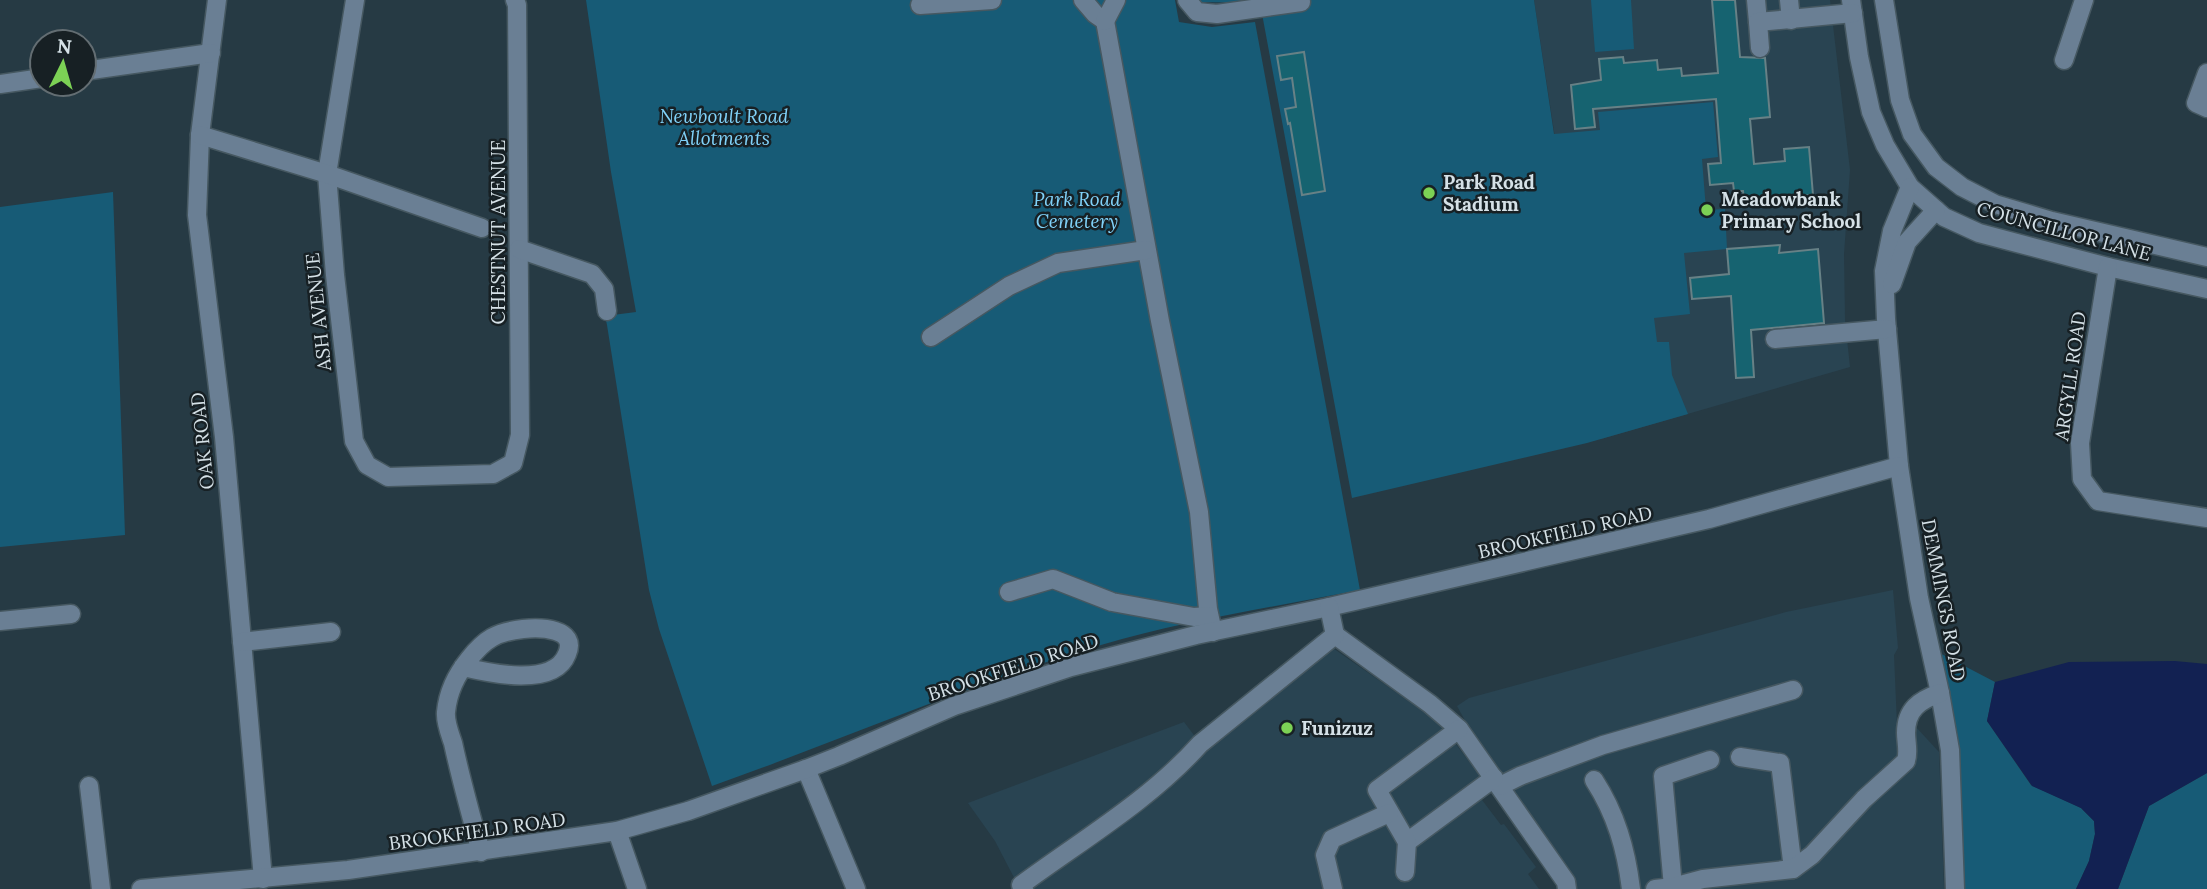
<svg xmlns="http://www.w3.org/2000/svg" width="2207" height="889" font-family="Lora,serif">
  <style>
    .built { fill: #294452 }
    .green { fill: #175b76 }
    .water { fill: #122152 }
    .building { fill: #166370; stroke: #678186; stroke-width: 2 }
    .lines { fill: none; stroke-linecap: round; stroke-linejoin: round }
    .minor-casing { stroke: #465861; stroke-width: 21 }
    .minor { stroke: #6a7f94; stroke-width: 18 }
    .poi-dot { fill: #7cd155; stroke: #172024; stroke-width: 2.5 }
    .labels { text-anchor: middle; dominant-baseline: central; stroke-width: 5; stroke-linejoin: round; paint-order: stroke }
    .park-label { font-size: 19px; font-style: italic; fill: #80d2f9; stroke: #172024 }
    .poi-label { font-size: 19px; font-weight: bold; fill: #d5e1e7; stroke: #172024; text-anchor: start }
    .street-label { font-size: 19px; fill: #d5e1e7; stroke: #172024 }
  </style>
  <rect width="100%" height="100%" fill="#263a44"/>
  <g class="built">
    <path d="M1534,0H1830L1850,170L1844,254L1845,320L1850,367L1601,439Z"/>
    <path d="M1893,590L1898,648L1894,655L1897,725L1915,726L1939,752L1944,889H1569L1507,797L1457,706L1469,698L1786,612Z"/>
    <path d="M1330,646L1440,723L1483,780L1479,796L1501,825L1504,824L1536,867L1528,874L1539,889H1020L995,841L968,803L1184,722L1206,751L1293,682Z"/>
  </g>
  <g class="green">
    <path d="M586,0H1175L1179,22L1212,27L1255,22L1360,590C1274,607 1186,620 1101,645C968,684 842,740 712,786L659,629L649,590L607,325L605,316L636,312L611,172Z"/>
    <path d="M1196,0H1534L1554,134L1600,130L1598,112L1713,102L1718,157L1702,159L1706,210L1725,209L1727,249L1684,253L1690,314L1654,318L1657,342H1669L1672,375L1688,414L1587,443L1352,498L1260,3L1197,2Z"/>
    <path d="M1591,0H1631L1634,49L1595,52Z"/>
    <path d="M113,192L125,535L0,547V207Z"/>
    <path d="M1930,648L1995,682L1987,721L2031,785L2081,808L2094,821L2095,834L2089,861L2076,889H1955L1951,837Z"/>
    <path d="M2207,773V889H2118L2149,806Z"/>
  </g>
  <path class="water" d="M2175,661L2207,664V773L2149,806L2118,889H2076L2089,861L2095,834L2094,821L2081,808L2032,786L1987,721L1995,682L2069,662Z"/>
  <g class="building">
    <path d="M1712,0H1735L1740,57L1765,58L1770,117L1750,119L1754,164L1785,161L1784,149L1809,147L1813,195L1744,200L1743,191H1734L1733,183L1710,185L1708,164L1721,163L1716,99L1593,109L1595,127L1575,129L1571,85L1601,80L1599,59L1623,57L1624,63L1657,60L1658,70L1681,68L1682,76L1718,73Z"/>
    <path d="M1304,52L1325,191L1302,195L1290,123L1288,124L1285,109L1296,107L1292,78L1281,80L1277,56Z"/>
    <path d="M1780,245L1779,253L1818,249L1824,323L1751,330L1754,377L1736,378L1731,296L1692,299L1690,278L1729,274L1727,249Z"/>
  </g>
  <g class="lines">
    <g class="minor-casing">
      <g id="minor">
        <path d="M217,0L200,135L197,215L224,437L263,879"/>
        <path d="M355,0L327,174L335,275L354,441L367,465L388,477L493,474L513,463L520,435L517,5L515,0"/>
        <path d="M1083,0L1095,14L1105,21L1160,321L1199,512L1208,609L1213,632"/>
        <path d="M1187,0L1197,12L1217,14L1301,2"/>
        <path d="M1756,0L1758,22"/>
        <path d="M1789,0L1791,20"/>
        <path d="M1851,0L1859,57L1871,112L1885,145L1910,187L1944,217L1979,233L2108,267L2207,289"/>
        <path d="M1884,0L1900,100L1912,134L1936,167L1962,187L1995,204L2052,221L2207,257"/>
        <path d="M920,5L992,0"/>
        <path d="M1105,21L1116,0"/>
        <path d="M1760,48L1758,22L1853,13"/>
        <path d="M2064,60L2084,0"/>
        <path d="M84,71L211,53"/>
        <path d="M2207,73L2196,103L2207,108"/>
        <path d="M0,84L42,78"/>
        <path d="M200,135L327,174L482,228"/>
        <path d="M1910,187L1892,231L1884,271L1886,319L1899,466L1919,598L1940,693L1950,750L1955,889"/>
        <path d="M519,249L592,274L604,289L607,311"/>
        <path d="M2108,267L2080,443L2082,479L2098,501L2207,518"/>
        <path d="M1892,284L1907,242L1936,210"/>
        <path d="M931,337L1009,286L1058,263L1146,250"/>
        <path d="M1775,339L1887,329"/>
        <path d="M1009,592L1053,579L1112,602L1194,617L1209,616"/>
        <path d="M0,621L71,614"/>
        <path d="M1335,635L1430,704L1459,729L1566,882L1567,889"/>
        <path d="M242,642L331,632"/>
        <path d="M463,667C489,673 554,688 567,654C578,628 540,627 523,629C496,632 485,639 469,659C456,675 448,691 446,712C445,722 450,734 453,743C461,780 471,816 481,852"/>
        <path d="M1740,757L1780,763L1793,869"/>
        <path d="M806,769L856,889"/>
        <path d="M1594,780C1616,814 1626,849 1631,889"/>
        <path d="M89,786L101,889"/>
        <path d="M1500,786L1520,776L1603,745L1793,690"/>
        <path d="M617,831L637,889"/>
        <path d="M1407,842L1494,778"/>
        <path d="M1405,872L1407,842L1377,790L1459,729"/>
        <path d="M1673,887L1663,776L1710,760"/>
        <path d="M141,889L348,870L617,831L688,811L806,769L839,756L954,706L1071,667L1196,635L1329,607L1709,519L1899,466"/>
        <path d="M1024,889L1021,885C1082,840 1150,800 1200,744L1335,635L1329,607"/>
        <path d="M1333,889L1325,855L1332,839L1389,813"/>
        <path d="M1655,889L1673,887L1703,879L1793,869L1812,855L1864,799L1906,761C1909,752 1906,742 1906,733C1906,709 1920,700 1940,693"/>
      </g>
    </g>
    <use href="#minor" class="minor"/>
  </g>
  <g class="poi-dot">
    <circle cx="1429" cy="193" r="7"/>
    <circle cx="1707" cy="210" r="7"/>
    <circle cx="1287" cy="728" r="7"/>
  </g>
  <g class="labels">
    <g class="park-label">
      <text x="724" y="116">Newboult Road<tspan x="724" dy="22">Allotments</tspan></text>
      <text x="1077" y="199">Park Road<tspan x="1077" dy="22">Cemetery</tspan></text>
    </g>
    <g class="poi-label">
      <text x="1443" y="182">Park Road<tspan x="1443" dy="22">Stadium</tspan></text>
      <text x="1721" y="199">Meadowbank<tspan x="1721" dy="22">Primary School</tspan></text>
      <text x="1301" y="728">Funizuz</text>
    </g>
    <g class="street-label">
      <text transform="translate(2064 231) rotate(15)">COUNCILLOR LANE</text>
      <text transform="translate(498 232) rotate(-90)">CHESTNUT AVENUE</text>
      <text transform="translate(318 312) rotate(-96)">ASH AVENUE</text>
      <text transform="translate(2070 376) rotate(-82)">ARGYLL ROAD</text>
      <text transform="translate(202 441) rotate(-96)">OAK ROAD</text>
      <text transform="translate(1565 532) rotate(-13)">BROOKFIELD ROAD</text>
      <text transform="translate(1944 600) rotate(79)">DEMMINGS ROAD</text>
      <text transform="translate(1013 667) rotate(-18)">BROOKFIELD ROAD</text>
      <text transform="translate(477 831) rotate(-8)">BROOKFIELD ROAD</text>
    </g>
  </g>
  <g transform="translate(63 63) rotate(5)"><circle r="33" fill="#172024" stroke="#636d72" stroke-width="2"/>
  <path d="M0-5L12 26L0 18L-12 26Z" fill="#7cd155"/>
  <text y="-10" font-size="19" font-weight="bold" text-anchor="middle" fill="#d5e1e7">N</text>
  </g>
</svg>
